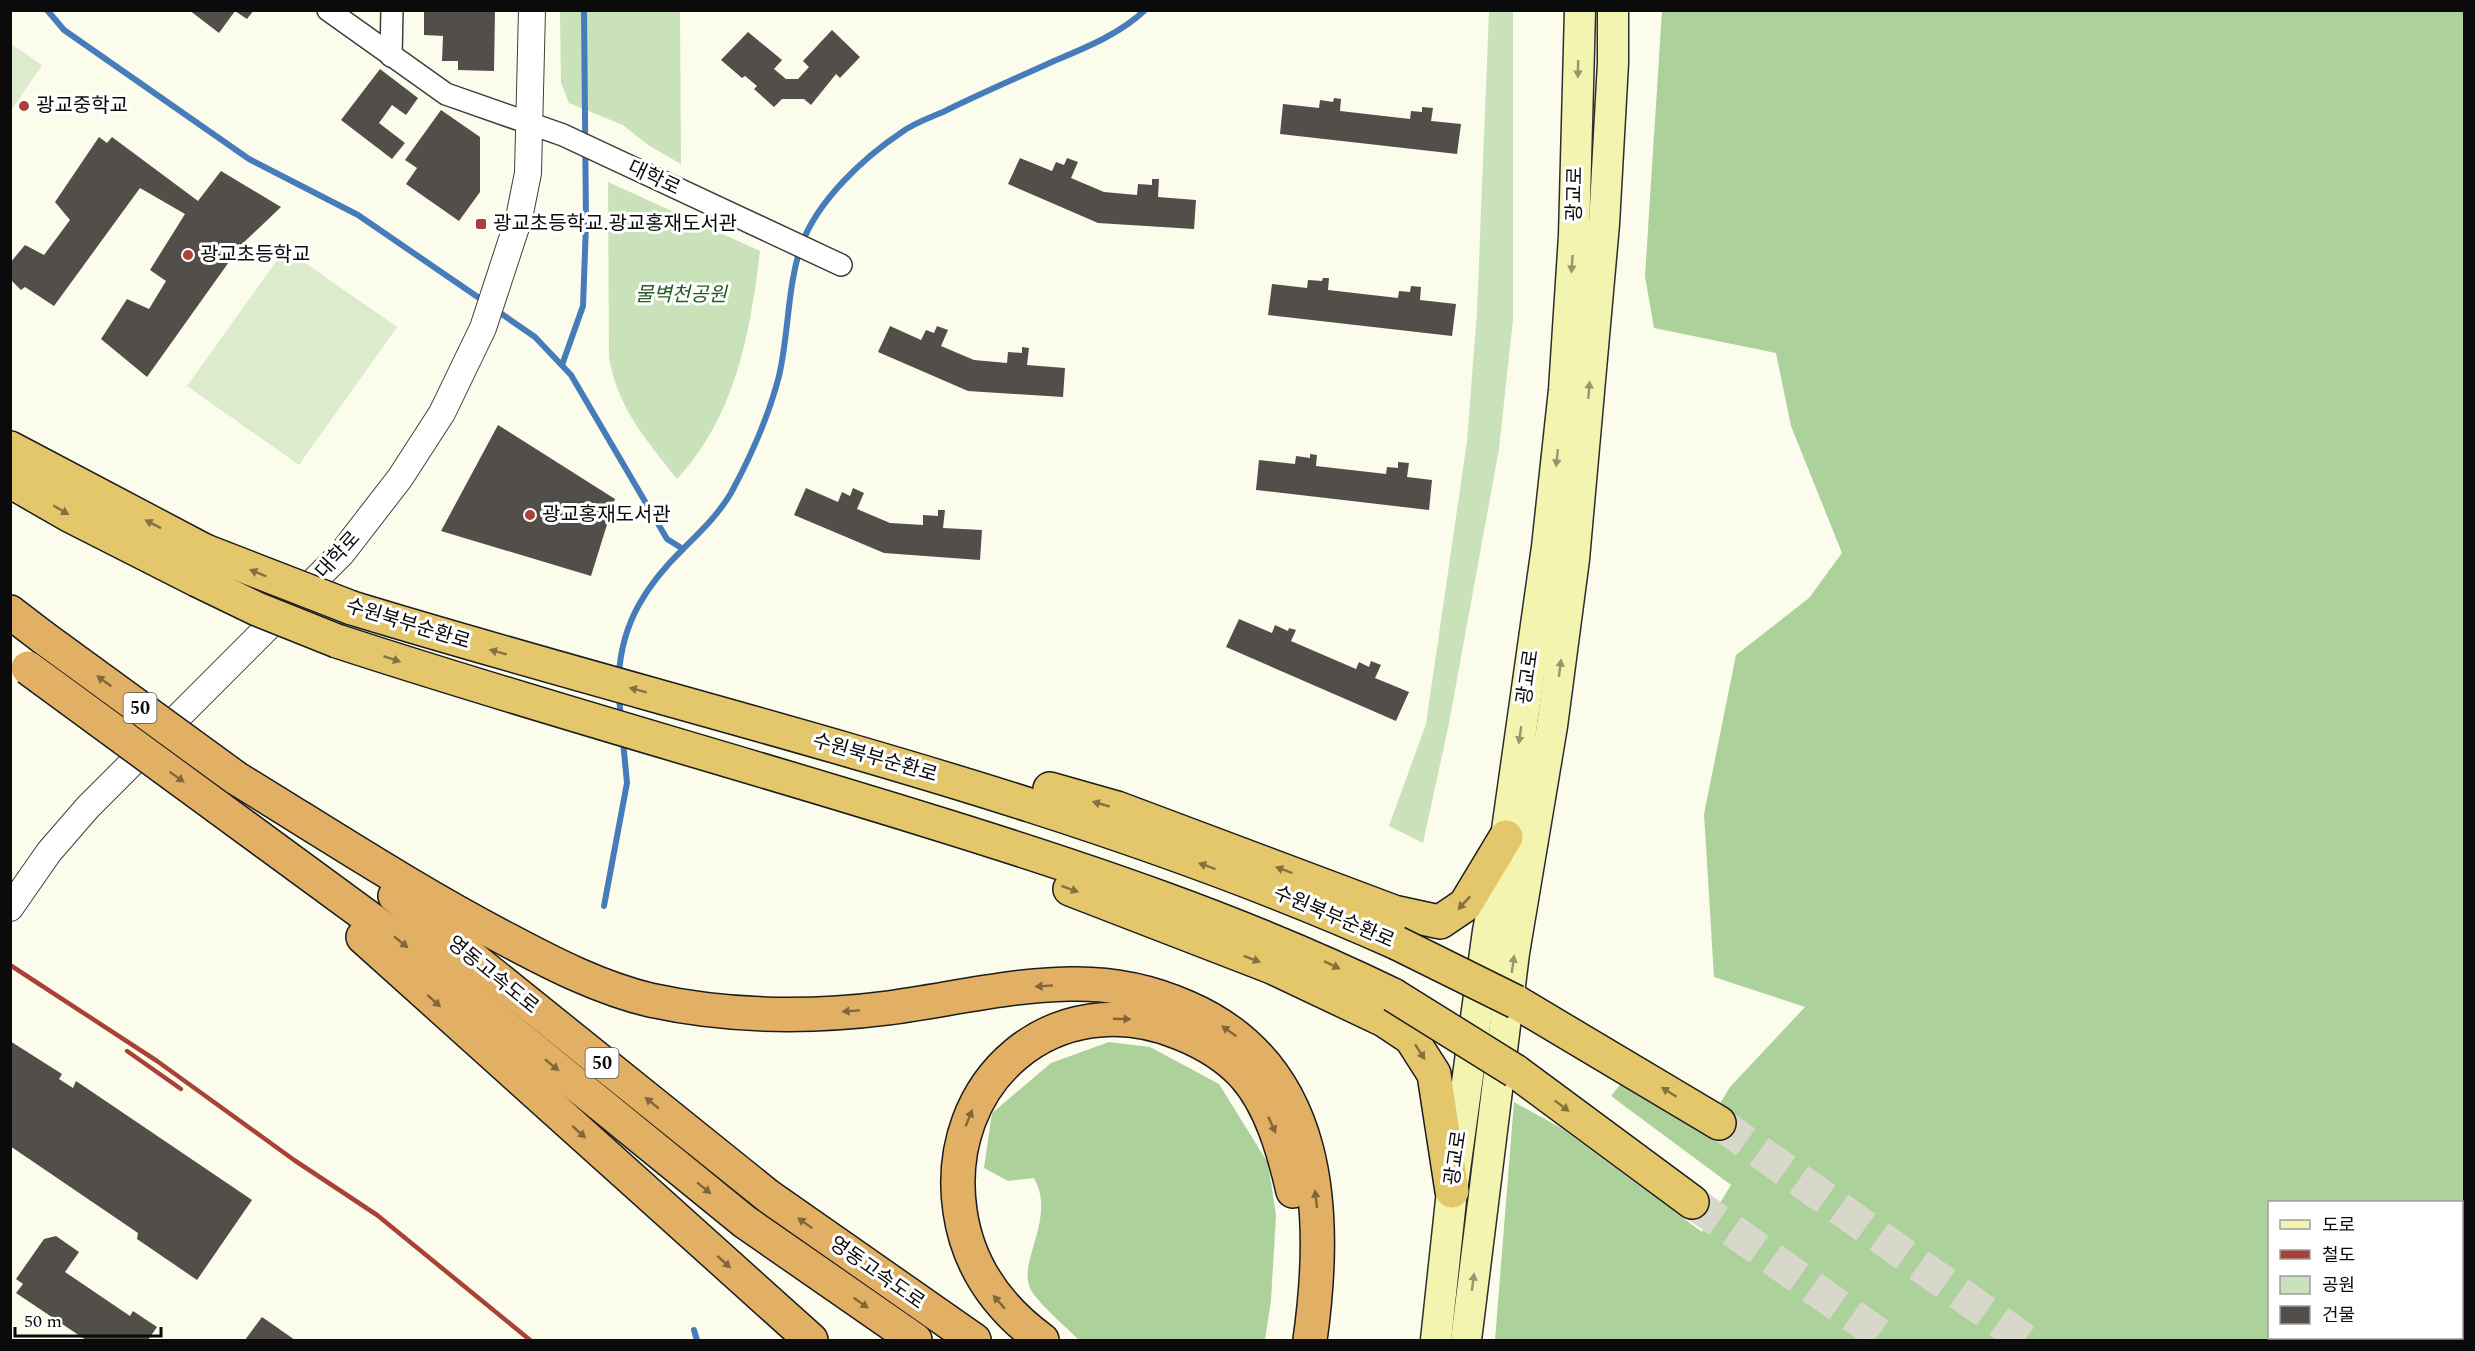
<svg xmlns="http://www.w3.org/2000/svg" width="2475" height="1351" font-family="Spectral,'Noto Sans KR',serif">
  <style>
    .green { fill: #c9e2ba }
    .forest { fill: #acd19b; fill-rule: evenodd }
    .cemetery { fill: #cedbc0 }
    .pitch { fill: #dbebcb }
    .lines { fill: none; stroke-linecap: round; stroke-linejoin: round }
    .stream { stroke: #477cbb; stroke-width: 6 }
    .building { fill: #524e49 }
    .trunk-tunnel { stroke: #d8d8ca; stroke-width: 33; stroke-dasharray: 33 16; stroke-linecap: butt }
    .minor-casing { stroke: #3e3e3e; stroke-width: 24 }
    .tertiary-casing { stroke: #3e3e3e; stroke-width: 28 }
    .secondary-casing { stroke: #2d2d2d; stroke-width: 33 }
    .trunk-casing { stroke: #1c1c1c; stroke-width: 36 }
    .motorway-casing { stroke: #1c1c1c; stroke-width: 36 }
    .minor { stroke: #fff; stroke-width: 21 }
    .tertiary { stroke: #fff; stroke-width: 26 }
    .secondary { stroke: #f2f4af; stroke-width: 30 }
    .trunk { stroke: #e4c66b; stroke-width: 33 }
    .motorway { stroke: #e1b065; stroke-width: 33 }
    .rail { stroke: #a94136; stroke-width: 4.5 }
    .trunk-bridge-casing { stroke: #1c1c1c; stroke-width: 36; stroke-linecap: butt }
    .motorway-bridge-casing { stroke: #1c1c1c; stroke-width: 36; stroke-linecap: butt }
    .trunk-bridge { stroke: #e4c66b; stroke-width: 33 }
    .motorway-bridge { stroke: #e1b065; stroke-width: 33 }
    .oneway { fill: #96976d }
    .oneway2 { fill: #827240 }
    .oneway3 { fill: #81663c }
    .poi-dot { fill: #a94136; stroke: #fff; stroke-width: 2 }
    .labels { text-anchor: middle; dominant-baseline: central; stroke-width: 6; stroke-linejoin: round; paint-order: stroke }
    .shield { fill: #fff; stroke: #545454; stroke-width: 1.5 }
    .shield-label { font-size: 18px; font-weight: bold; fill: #0b0b0b }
    .poi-label { font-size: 20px; fill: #0b0b0b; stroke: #fff; text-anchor: start }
    .street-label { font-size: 20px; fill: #0b0b0b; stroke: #fff }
    .park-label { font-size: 20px; font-style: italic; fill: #285a24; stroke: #fff }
  </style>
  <rect width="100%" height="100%" fill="#fcfcec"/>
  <g class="green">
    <path d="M560,11H680L681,164L648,145L623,125L569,103L561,83Z"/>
    <path d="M1489,11H1513V319L1499,449L1449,723L1423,843L1389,826L1426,724L1467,441L1477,312Z"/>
    <path d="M608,182L760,251C750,334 736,415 677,479C645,438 618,409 609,357Z"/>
  </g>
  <g class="forest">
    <path d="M1662,11H2464V1340H1495L1514,1102L1561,1128L1702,1232L1731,1185L1611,1096L1627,1076L1703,1132L1730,1087L1805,1007L1714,977L1704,814L1736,655L1809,598L1842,553L1791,426L1776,353L1654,328L1645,276ZM2270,1202H2462V1338H2270Z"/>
    <path d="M1109,1042L1150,1047L1219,1084L1268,1163L1276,1215L1271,1300L1265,1340H1079C1067,1328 1039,1304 1031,1290C1016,1263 1057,1219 1034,1178L1008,1181L984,1168L992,1113L1051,1063Z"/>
  </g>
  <rect class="cemetery" x="2462" y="1239" width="2" height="84"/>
  <g class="pitch">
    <path d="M11,44L42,65L11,111Z"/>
    <path d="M285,249L397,327L299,465L187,386Z"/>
  </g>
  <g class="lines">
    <g class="stream">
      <path d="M47,10L64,30L249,159L358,215L485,302"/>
      <path d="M496,310L535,337L571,375L667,539L683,549"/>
      <path d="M562,365L583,306L586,224L584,10"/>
      <path d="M619,674C622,622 647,584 684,548C701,531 718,515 731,493C750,458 769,415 779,376C789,333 787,288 801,246C817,201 863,158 902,132C914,123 929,118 943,112C979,94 1017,78 1054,61C1085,48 1120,34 1145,10"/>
      <path d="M619,696L621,719"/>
      <path d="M604,906L627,783L623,741"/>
      <path d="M694,1330L697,1340"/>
    </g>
  </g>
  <g class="building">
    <path d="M189,10H254L247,19L235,11L219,33Z"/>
    <path d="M424,10H495L494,71L458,70V61H442L443,36L424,35Z"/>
    <path d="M832,30L860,57L840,78L836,74L811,105L804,99H782L774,107L754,89L757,86L745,76L742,78L721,60L748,32L782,60L774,69L786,79H798L809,67L803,61Z"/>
    <path d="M380,69L418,98L406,115L392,105L379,123L405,143L392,159L341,120Z"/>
    <path d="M1334,98L1341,99L1340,111L1410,119L1411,111L1422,112V107L1433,108L1431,121L1461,124L1457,154L1280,134L1283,104L1319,108L1320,100L1333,102Z"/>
    <path d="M441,110L480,137V192L459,221L406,184L417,168L405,160Z"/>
    <path d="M99,137L107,143L112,137L198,201L221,171L281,207L241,245L147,377L101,339L127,299L149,309L166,281L150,270L185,214L140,188L54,306L25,287L21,290L10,279V263L25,245L44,255L70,220L55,202Z"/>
    <path d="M1020,158L1052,171L1056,162L1064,165L1067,158L1078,162L1071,178L1104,192L1137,195L1138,184L1152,185V179H1159L1158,197L1196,200L1194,229L1098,223L1008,184Z"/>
    <path d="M1323,278H1329L1328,290L1398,298L1399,291L1410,292L1411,286L1421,287L1420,300L1456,304L1452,336L1268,315L1272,284L1307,288L1308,280L1322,281Z"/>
    <path d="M890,326L921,340L926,330L934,333L937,326L948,330L941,346L974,360L1007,363L1008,352L1022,353V347L1029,348L1027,365L1065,368L1063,397L968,391L878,352Z"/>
    <path d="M498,425L615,499L591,576L441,531Z"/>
    <path d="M1310,454L1317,455L1316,466L1386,474L1387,467L1398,468V462L1409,463L1407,477L1432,480L1429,510L1256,490L1259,460L1295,464L1296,456L1310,458Z"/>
    <path d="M806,488L838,502L842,492L850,496L853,488L864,493L857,509L890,523L923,525V515L938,516V510H945L943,528L982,530L980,560L884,553L794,515Z"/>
    <path d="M1239,619L1272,633L1275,625L1288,631L1289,628L1296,630L1291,641L1356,669L1359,662L1369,667L1371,661L1381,665L1375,678L1409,692L1396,721L1226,647Z"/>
    <path d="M10,1041L62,1074L59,1079L73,1088L76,1081L252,1200L197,1280L137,1239L138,1233L10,1146Z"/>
    <path d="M56,1236L79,1252L65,1272L130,1316L133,1311L157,1327L148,1340H86L16,1293L23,1284L16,1279L44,1239Z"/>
    <path d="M262,1317L295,1340H245Z"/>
  </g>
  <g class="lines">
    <g class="trunk-tunnel">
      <path d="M1719,1123L2025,1340"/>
      <path d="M1692,1202L1887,1340"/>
    </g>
    <g class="minor-casing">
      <g id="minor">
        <path d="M328,10L446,94L563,135L841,265"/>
        <path d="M391,56L392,10"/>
      </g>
    </g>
    <g class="tertiary-casing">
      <path id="tertiary" d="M10,908L49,852L88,807L342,553L400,478L442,413L483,328L519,218L528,173L532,10"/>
    </g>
    <g class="secondary-casing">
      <g id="secondary">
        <path d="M1436,1340L1452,1191L1488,931L1506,837L1547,547L1564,390L1574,236L1580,10"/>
        <path d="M1466,1340L1514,953L1552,726L1574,559L1604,224L1613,63V10"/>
      </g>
    </g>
    <g class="trunk-casing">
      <g id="trunk">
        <path d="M10,448L205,551"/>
        <path d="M10,481L69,515L197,580"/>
        <path d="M352,608C702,715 1062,793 1397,943"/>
        <path d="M337,641C532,705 730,759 926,820C1085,869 1243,922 1393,995"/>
        <path d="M1050,789L1117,808L1394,912L1440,922L1465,905L1506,837"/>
        <path d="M1070,889L1272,967L1384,1020L1411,1038L1434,1074L1452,1191"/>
        <path d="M1516,1002L1719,1123"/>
        <path d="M1515,1071L1692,1202"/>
      </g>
    </g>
    <g class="motorway-casing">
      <g id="motorway">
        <path d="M10,612L44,638"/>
        <path d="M236,778C326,833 414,891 508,940C553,964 600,988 650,1000C728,1017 809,1018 888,1008C948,1000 1009,985 1069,984C1109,983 1150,991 1186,1007C1323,1066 1328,1212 1310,1340"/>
        <path d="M219,808L395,937L745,1222L915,1340"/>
        <path d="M395,896L768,1196L974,1340"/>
        <path d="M363,937L811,1340"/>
        <path d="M1042,1340C998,1308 968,1267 960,1211C941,1081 1055,982 1180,1033C1205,1043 1226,1055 1244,1075C1271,1105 1284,1152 1293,1191"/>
      </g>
    </g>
    <use href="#minor" class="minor"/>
    <use href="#tertiary" class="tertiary"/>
    <use href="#secondary" class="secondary"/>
    <use href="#trunk" class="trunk"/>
    <use href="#motorway" class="motorway"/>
    <g class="rail">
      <path d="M10,965L157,1061L294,1160L377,1215L530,1340"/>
      <path d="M127,1051L181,1089"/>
    </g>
    <g class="trunk-bridge-casing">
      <g id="trunk-bridge">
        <path d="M205,551L352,608"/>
        <path d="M197,580L257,609L337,641"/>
        <path d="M1397,943L1516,1002"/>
        <path d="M1393,995L1515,1071"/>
      </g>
    </g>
    <g class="motorway-bridge-casing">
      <g id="motorway-bridge">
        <path d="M44,638L236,778"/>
        <path d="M28,668L219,808"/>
      </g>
    </g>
    <use href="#trunk-bridge" class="trunk-bridge"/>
    <use href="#motorway-bridge" class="motorway-bridge"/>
  </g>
  <defs><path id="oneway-solid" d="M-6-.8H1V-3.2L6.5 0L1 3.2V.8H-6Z" transform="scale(1.5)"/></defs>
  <g class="oneway">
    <use href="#oneway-solid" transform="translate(1578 69) rotate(91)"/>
    <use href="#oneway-solid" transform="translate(1572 264) rotate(94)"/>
    <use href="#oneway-solid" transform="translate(1589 390) rotate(-85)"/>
    <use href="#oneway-solid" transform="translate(1557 458) rotate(96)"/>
    <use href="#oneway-solid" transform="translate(1560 668) rotate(-83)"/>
    <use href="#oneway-solid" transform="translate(1520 735) rotate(98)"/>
    <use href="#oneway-solid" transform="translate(1513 964) rotate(-82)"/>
    <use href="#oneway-solid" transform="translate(1473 1282) rotate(-83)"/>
  </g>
  <g class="oneway2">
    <use href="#oneway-solid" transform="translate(61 510) rotate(30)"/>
    <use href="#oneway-solid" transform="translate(153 524) rotate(-153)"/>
    <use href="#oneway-solid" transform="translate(258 573) rotate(-158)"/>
    <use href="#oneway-solid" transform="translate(498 652) rotate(-165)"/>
    <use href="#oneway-solid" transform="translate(392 659) rotate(18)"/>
    <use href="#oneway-solid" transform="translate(638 690) rotate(-165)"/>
    <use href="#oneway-solid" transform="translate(1101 804) rotate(-164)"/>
    <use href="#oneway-solid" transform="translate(1207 866) rotate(-160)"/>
    <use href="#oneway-solid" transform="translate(1284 870) rotate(-160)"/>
    <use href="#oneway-solid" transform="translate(1070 889) rotate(20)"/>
    <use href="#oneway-solid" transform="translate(1464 903) rotate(133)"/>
    <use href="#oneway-solid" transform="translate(1252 959) rotate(21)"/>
    <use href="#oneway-solid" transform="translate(1332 965) rotate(26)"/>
    <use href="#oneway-solid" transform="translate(1420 1052) rotate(57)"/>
    <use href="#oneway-solid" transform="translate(1669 1092) rotate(-148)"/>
    <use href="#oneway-solid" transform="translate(1562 1106) rotate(37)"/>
  </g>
  <g class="oneway3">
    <use href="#oneway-solid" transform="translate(104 681) rotate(-144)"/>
    <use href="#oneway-solid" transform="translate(177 777) rotate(36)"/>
    <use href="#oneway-solid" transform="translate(401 942) rotate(39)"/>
    <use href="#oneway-solid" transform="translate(1044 986) rotate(176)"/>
    <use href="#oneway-solid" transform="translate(434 1001) rotate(42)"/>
    <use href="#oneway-solid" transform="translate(851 1011) rotate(176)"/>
    <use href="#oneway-solid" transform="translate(1122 1019) rotate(2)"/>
    <use href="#oneway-solid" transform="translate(1229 1031) rotate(-145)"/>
    <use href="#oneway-solid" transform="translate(552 1065) rotate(39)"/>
    <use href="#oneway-solid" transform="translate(652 1103) rotate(-141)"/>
    <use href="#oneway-solid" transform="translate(969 1118) rotate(-68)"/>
    <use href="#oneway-solid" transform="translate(1272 1125) rotate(66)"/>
    <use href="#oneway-solid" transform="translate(579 1132) rotate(42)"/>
    <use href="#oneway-solid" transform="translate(704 1188) rotate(39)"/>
    <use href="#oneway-solid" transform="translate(1316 1199) rotate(-97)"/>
    <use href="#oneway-solid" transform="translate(805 1223) rotate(-144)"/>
    <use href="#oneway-solid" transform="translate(724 1262) rotate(42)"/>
    <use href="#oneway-solid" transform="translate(999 1302) rotate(-131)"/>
    <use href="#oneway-solid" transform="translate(861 1303) rotate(35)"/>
  </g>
  <g class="poi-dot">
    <circle cx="24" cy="106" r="6"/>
    <rect x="475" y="218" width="12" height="12" rx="3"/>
    <circle cx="188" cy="255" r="6"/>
    <circle cx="530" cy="515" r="6"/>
  </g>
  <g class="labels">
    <g class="shield">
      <rect x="123.5" y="693" width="33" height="30" rx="4.5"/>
      <rect x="585.5" y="1048" width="33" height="30" rx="4.5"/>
    </g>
    <g class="shield-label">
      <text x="140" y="708">50</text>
      <text x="602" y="1063">50</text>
    </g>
    <g class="poi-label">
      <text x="36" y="106">광교중학교</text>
      <text x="493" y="224">광교초등학교.광교홍재도서관</text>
      <text x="200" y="255">광교초등학교</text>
      <text x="542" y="515">광교홍재도서관</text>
    </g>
    <g class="street-label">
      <text transform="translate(654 178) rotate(25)">대학로</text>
      <text transform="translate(1575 194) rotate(-89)">광교로</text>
      <text transform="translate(338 555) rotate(-48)">대학로</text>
      <text transform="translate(408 624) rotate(17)">수원북부순환로</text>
      <text transform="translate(1528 677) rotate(-82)">광교로</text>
      <text transform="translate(875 758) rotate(16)">수원북부순환로</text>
      <text transform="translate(1334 917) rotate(23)">수원북부순환로</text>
      <text transform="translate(493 975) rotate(39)">영동고속도로</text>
      <text transform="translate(1456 1158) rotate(-82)">광교로</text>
      <text transform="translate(877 1273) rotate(35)">영동고속도로</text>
    </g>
    <g class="park-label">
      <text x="681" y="295">물벽천공원</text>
    </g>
  </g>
  <rect width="2475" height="1351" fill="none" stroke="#0b0b0b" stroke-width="24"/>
  <rect x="2268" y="1201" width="195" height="138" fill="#ffffff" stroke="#9d9d9d" stroke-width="1.5"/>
  <rect x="2280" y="1220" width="30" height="9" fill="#f2f4af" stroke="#9d9d9d" stroke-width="1.5"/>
  <text x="2322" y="1231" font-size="18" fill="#0b0b0b">도로</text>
  <rect x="2280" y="1250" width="30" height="9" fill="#a94136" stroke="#9d9d9d" stroke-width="1.5"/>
  <text x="2322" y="1261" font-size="18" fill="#0b0b0b">철도</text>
  <rect x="2280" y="1276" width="30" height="18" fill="#c9e2ba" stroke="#9d9d9d" stroke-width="1.5"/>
  <text x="2322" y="1291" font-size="18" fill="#0b0b0b">공원</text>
  <rect x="2280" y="1306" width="30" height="18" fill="#524e49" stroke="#9d9d9d" stroke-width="1.5"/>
  <text x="2322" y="1321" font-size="18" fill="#0b0b0b">건물</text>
  <path d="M15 1327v9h146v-9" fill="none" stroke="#0b0b0b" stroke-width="3"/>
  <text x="24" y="1327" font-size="18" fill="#0b0b0b" stroke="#ffffff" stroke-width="4.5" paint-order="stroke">50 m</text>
</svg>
